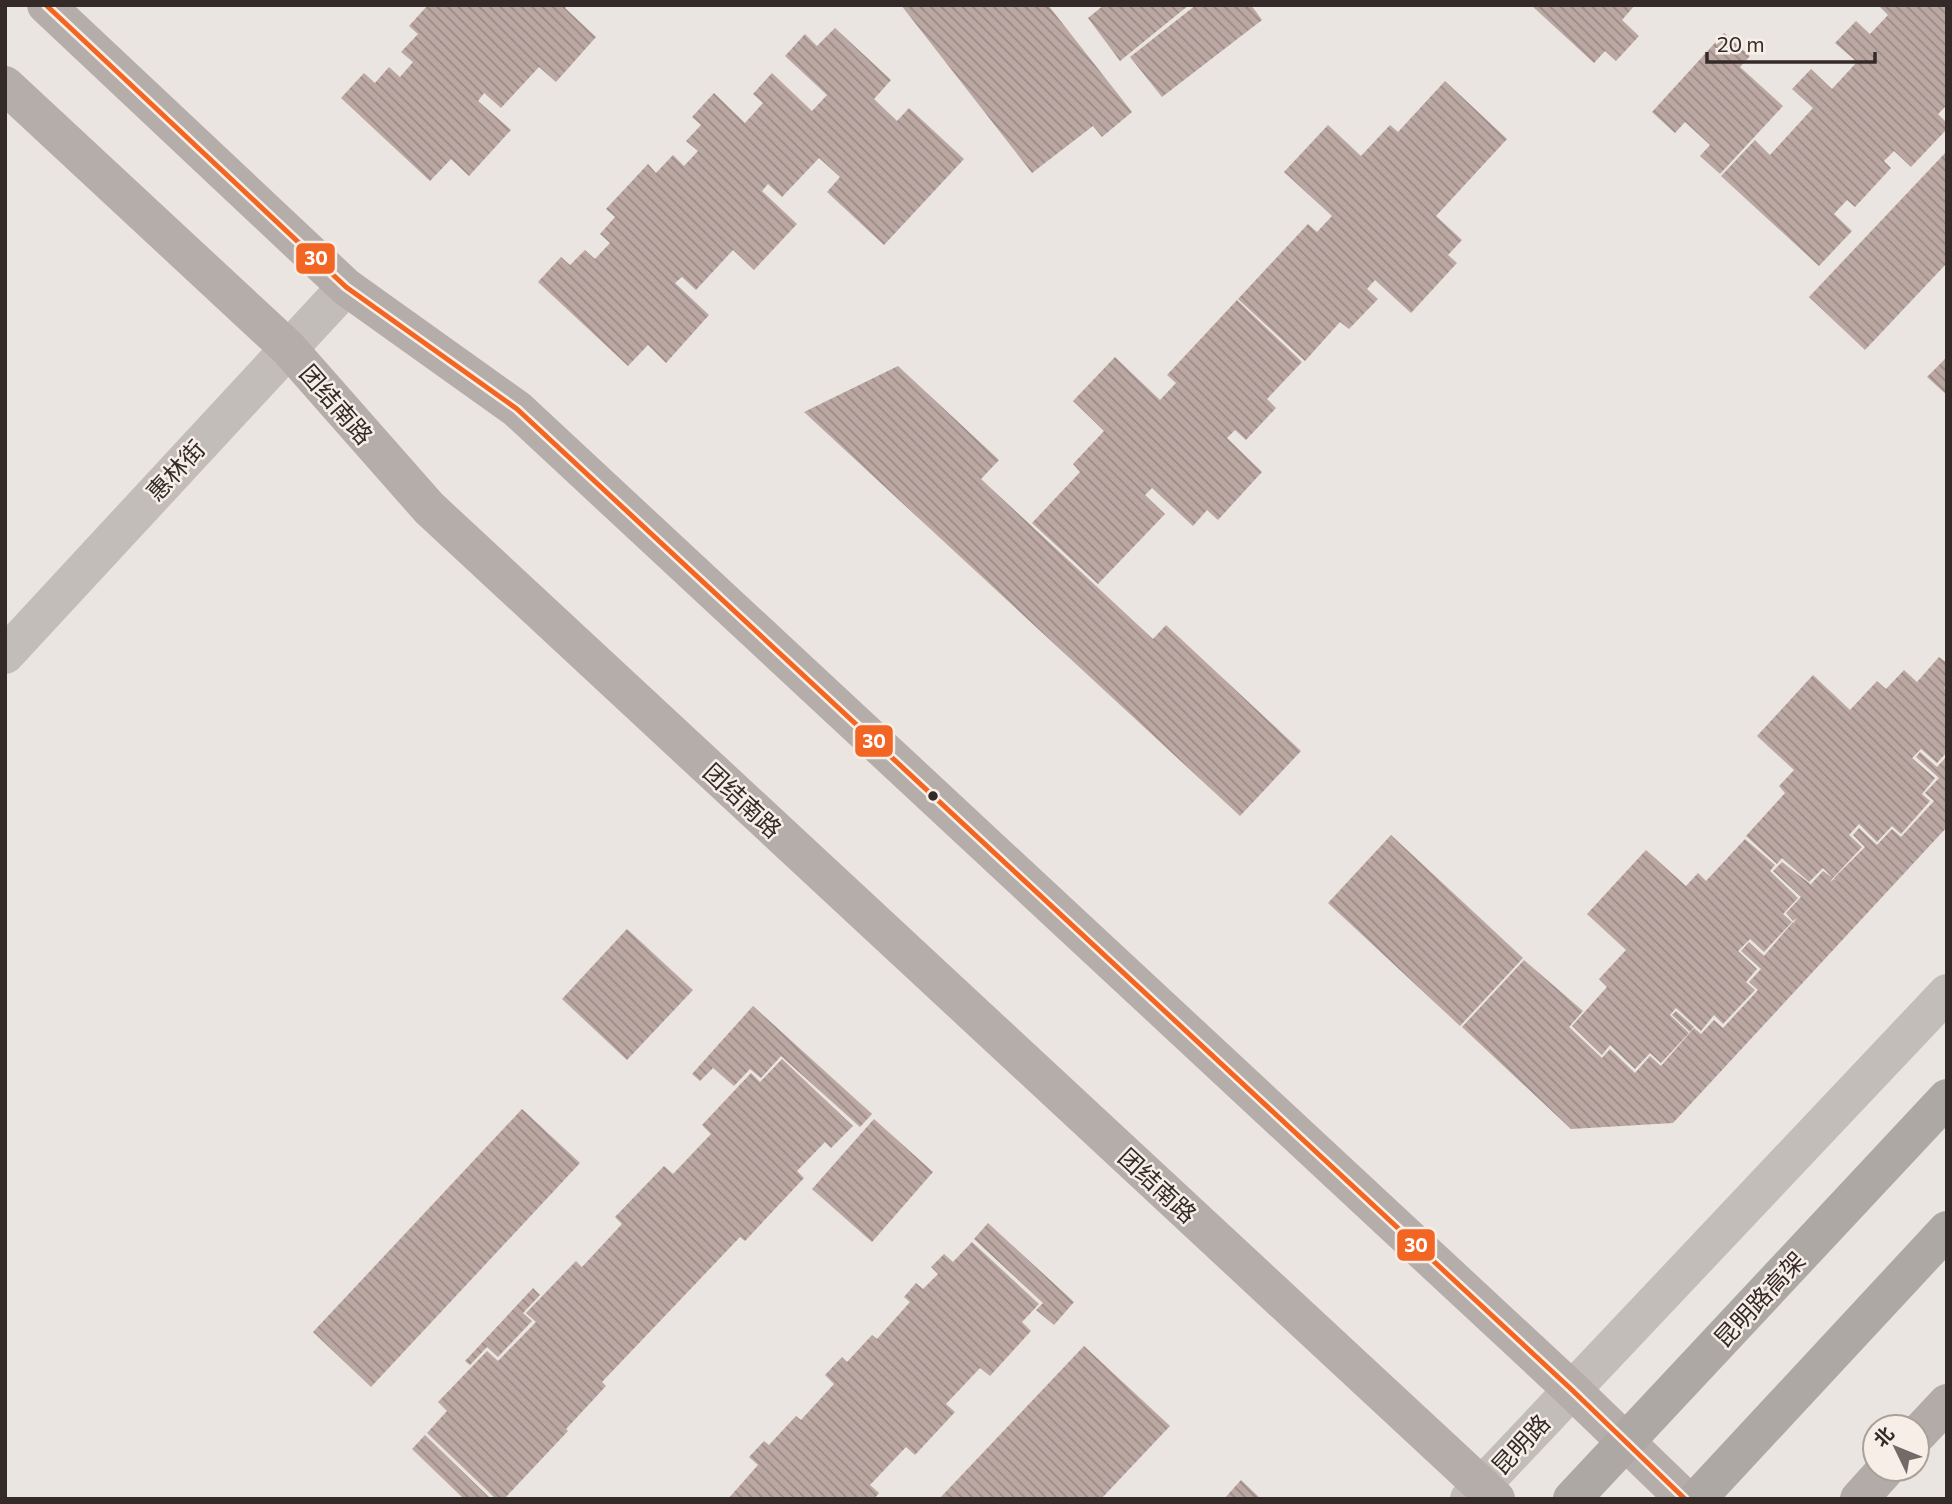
<svg xmlns="http://www.w3.org/2000/svg" width="1952" height="1504" font-family="Commissioner,'Noto Sans SC',sans-serif">
  <style>
    .building { fill: url(#building-back-hatch) }
    .lines { fill: none; stroke-linecap: round; stroke-linejoin: round }
    .minor { stroke: #c3bdb9; stroke-width: 38 }
    .tertiary { stroke: #c3bdb9; stroke-width: 38 }
    .secondary { stroke: #b4adaa; stroke-width: 38 }
    .primary { stroke: #b2aba8; stroke-width: 38 }
    .trunk { stroke: #aea8a4; stroke-width: 38 }
    .trunk-bridge { stroke: #aea8a4; stroke-width: 38 }
    .bus-1-casing { stroke: #f7efe7; stroke-width: 10 }
    .bus-1 { stroke: #f26522; stroke-width: 5 }
    .bus-dot { fill: #342a28; stroke: #f7efe7; stroke-width: 2.5 }
    .labels { text-anchor: middle; dominant-baseline: central; stroke-width: 5; stroke-linejoin: round; paint-order: stroke }
    .street-label { font-size: 24px; fill: #342a28; stroke: #f7efe7 }
    .line-badge { stroke: #f7efe7; stroke-width: 2.5 }
    .badge-label { font-size: 19px; text-anchor: middle; font-weight: bold; fill: #fff }
  </style>
  <defs>
    <pattern id="building-back-hatch" width="6" height="6" patternUnits="userSpaceOnUse" patternTransform="scale(1.75)"><rect width="6" height="6" fill="#bca8a3"/><path d="M-1 5l2 2M0 0l6 6M5-1l2 2" fill="none" stroke="#9a8985"/></pattern>
  </defs>
  <rect width="100%" height="100%" fill="#eae5e0"/>
  <g class="building">
    <path d="M428,5H567L565,8L596,37L556,82L539,67L501,108L484,93L478,101L511,130L469,176L451,159L430,181L341,98L364,73L375,83L389,67L400,77L413,62L401,52L418,34L409,26Z"/>
    <path d="M901,5H1048L1132,112L1102,137L1093,126L1032,173Z"/>
    <path d="M1104,5H1189L1120,61L1088,18Z"/>
    <path d="M1196,5H1251L1262,20L1162,97L1130,57Z"/>
    <path d="M1531,5H1635L1622,20L1639,36L1616,61L1605,51L1594,63Z"/>
    <path d="M1878,5H1947V105L1938,114L1947,123V129L1911,167L1894,151L1884,161L1891,168L1855,207L1847,200L1834,214L1852,231L1819,266L1721,176L1755,140L1770,155L1813,108L1792,89L1811,69L1832,89L1857,62L1835,43L1856,21L1870,34L1888,15Z"/>
    <path d="M835,28L891,80L874,99L897,121L909,108L964,159L884,245L827,192L840,177L819,158L782,197L768,184L762,191L797,224L754,270L733,250L696,290L682,277L675,283L709,315L666,363L648,345L628,366L538,282L561,257L570,265L585,250L595,259L610,243L600,234L615,217L606,209L648,164L656,173L673,155L684,166L698,151L686,141L701,125L692,117L714,93L745,123L763,103L753,94L772,73L812,111L827,95L785,56L805,34L817,46Z"/>
    <path d="M1724,33L1750,56L1740,67L1783,106L1720,174L1700,156L1710,145L1685,122L1675,133L1652,112Z"/>
    <path d="M1445,81L1507,139L1436,216L1462,240L1448,255L1457,263L1411,313L1375,280L1367,289L1378,299L1349,329L1340,322L1305,361L1238,299L1308,224L1317,232L1332,216L1284,172L1328,125L1361,156L1390,125L1398,132Z"/>
    <path d="M1947,151V263L1865,350L1809,297Z"/>
    <path d="M1237,300L1302,362L1267,399L1276,408L1246,440L1235,430L1227,438L1262,472L1218,520L1207,510L1193,526L1152,488L1145,495L1165,514L1098,584L1032,523L1080,472L1073,464L1104,431L1073,401L1115,357L1160,400L1176,383L1167,375Z"/>
    <path d="M1947,357V395L1927,377Z"/>
    <path d="M898,366L999,460L981,479L1153,639L1166,625L1301,751L1240,816L804,412Z"/>
    <path d="M1939,657L1947,663V685L1944,688L1947,690V752L1937,763L1921,749L1912,758L1935,778L1922,794L1930,801L1901,834L1892,826L1877,842L1859,824L1849,835L1862,847L1833,878L1823,868L1809,882L1782,858L1777,864L1746,836L1785,793L1779,786L1794,770L1757,736L1813,675L1850,710L1877,681L1886,689L1904,670L1917,682Z"/>
    <path d="M1920,752L1937,767L1947,756V827L1673,1123L1571,1129L1462,1027L1524,960L1583,1011L1569,1027L1602,1058L1610,1049L1635,1073L1650,1056L1661,1066L1694,1028L1701,1034L1714,1020L1723,1028L1758,990L1749,982L1761,969L1741,951L1749,942L1764,956L1793,922L1796,925L1794,922L1797,918L1793,921L1786,913L1801,897L1773,871L1782,862L1814,887L1811,884L1823,871L1833,878L1830,882L1834,879L1838,882L1834,878L1865,847L1853,835L1859,828L1877,845L1892,829L1901,837L1934,801L1925,793L1939,778L1916,757Z"/>
    <path d="M1391,835L1523,958L1460,1026L1328,903Z"/>
    <path d="M1745,839L1775,865L1770,871L1798,898L1783,914L1792,922L1764,952L1750,939L1738,951L1757,969L1746,982L1755,990L1723,1024L1714,1015L1701,1031L1676,1008L1670,1015L1689,1033L1661,1063L1650,1053L1635,1069L1610,1045L1602,1055L1572,1026L1607,987L1599,979L1626,950L1587,914L1646,850L1686,886L1698,873L1706,881Z"/>
    <path d="M627,929L693,990L627,1060L562,999Z"/>
    <path d="M753,1006L872,1114L860,1127L781,1056L761,1078L750,1069L734,1086L713,1068L700,1081L692,1074Z"/>
    <path d="M1676,1011L1694,1027L1690,1032L1672,1015Z"/>
    <path d="M782,1059L853,1126L831,1148L825,1142L797,1171L804,1178L745,1241L740,1237L602,1382L606,1386L566,1429L568,1431L504,1499H496L427,1433L447,1411L438,1402L487,1351L498,1361L536,1322L526,1313L576,1261L582,1267L622,1224L615,1217L664,1166L673,1174L711,1134L702,1125L751,1073L760,1082Z"/>
    <path d="M522,1109L580,1163L371,1387L313,1332Z"/>
    <path d="M874,1119L933,1172L872,1242L812,1189Z"/>
    <path d="M988,1223L1074,1302L1054,1325L1036,1310L1043,1303L974,1239Z"/>
    <path d="M972,1242L1039,1304L1022,1322L1031,1331L990,1376L980,1368L946,1404L955,1412L915,1455L906,1447L870,1485L879,1493L874,1499H728L758,1465L749,1457L764,1441L769,1445L796,1416L801,1420L834,1384L825,1375L842,1357L847,1362L872,1335L877,1339L910,1302L904,1297L916,1283L923,1289L938,1274L931,1267L944,1254L953,1262Z"/>
    <path d="M533,1288L540,1295L523,1313L532,1321L498,1357L487,1347L470,1365L465,1361Z"/>
    <path d="M1084,1346L1170,1426L1101,1499H939Z"/>
    <path d="M425,1435L491,1499H464L412,1449Z"/>
    <path d="M1241,1480L1261,1499H1224Z"/>
  </g>
  <g class="lines">
    <path class="minor" d="M1469,1499L1947,993"/>
    <path class="tertiary" d="M5,655L346,287"/>
    <g class="secondary">
      <path d="M46,5L346,287L517,409L1571,1389L1685,1499"/>
      <path d="M5,85L288,348L429,508L1496,1499"/>
    </g>
    <g class="primary">
      <path d="M1917,1435L1947,1403"/>
      <path d="M1859,1499L1886,1469"/>
    </g>
    <path class="trunk" d="M1697,1499L1947,1230"/>
    <path class="trunk-bridge" d="M1572,1499L1947,1098"/>
    <g class="bus-1-casing">
      <path id="bus-1" d="M46,5L346,287L517,409L1571,1389L1685,1499"/>
    </g>
    <use href="#bus-1" class="bus-1"/>
  </g>
  <circle class="bus-dot" cx="933" cy="796" r="6"/>
  <g class="labels">
    <g class="street-label">
      <text transform="translate(337 404) rotate(49)">团结南路</text>
      <text transform="translate(175 470) rotate(-47)">惠林街</text>
      <text transform="translate(743 800) rotate(43)">团结南路</text>
      <text transform="translate(1158 1185) rotate(43)">团结南路</text>
      <text transform="translate(1759 1299) rotate(-47)">昆明路高架</text>
      <text transform="translate(1520 1444) rotate(-47)">昆明路</text>
    </g>
  </g>
  <g class="line-badge">
    <rect x="295" y="242" width="41" height="33" rx="7" fill="#f26522"/>
    <rect x="854" y="724" width="40" height="34" rx="7" fill="#f26522"/>
    <rect x="1396" y="1228" width="40" height="34" rx="7" fill="#f26522"/>
  </g>
  <g class="badge-label">
    <text x="316" y="265">30</text>
    <text x="874" y="748">30</text>
    <text x="1416" y="1252">30</text>
  </g>
  <rect width="1952" height="1504" fill="none" stroke="#342a28" stroke-width="14"/>
  <g transform="translate(1896 1448) rotate(313)"><circle r="33" fill="#f7efe7" stroke="#a9a09b" stroke-width="2"/>
  <path d="M0-5L12 26L0 18L-12 26Z" fill="#746b68"/>
  <text y="-10" font-size="19" font-weight="bold" text-anchor="middle" fill="#342a28">北</text>
  </g>
  <path d="M1707 52v10h168v-10" fill="none" stroke="#342a28" stroke-width="3.5"/>
  <text x="1717" y="52" font-size="21" fill="#342a28" stroke="#f7efe7" stroke-width="5" paint-order="stroke">20 m</text>
</svg>
